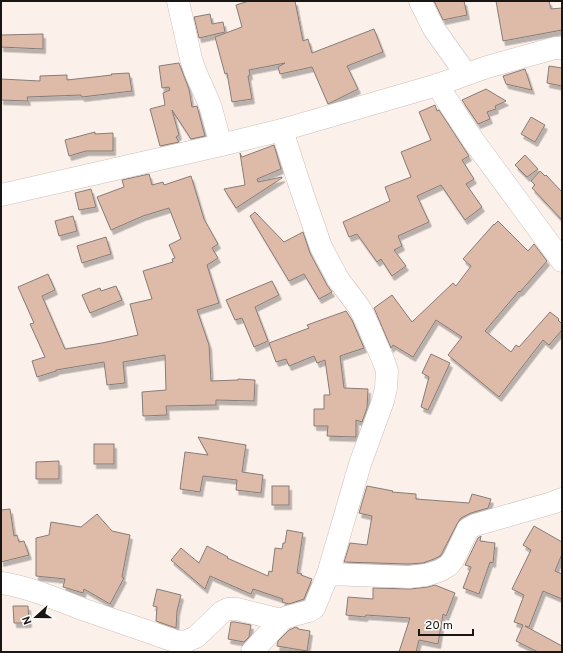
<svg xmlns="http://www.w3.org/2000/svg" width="563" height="653" font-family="Overpass,sans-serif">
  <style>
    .building { fill: #debba9; stroke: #877c77; filter: url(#shadow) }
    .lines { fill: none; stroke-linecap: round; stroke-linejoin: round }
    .minor-casing { stroke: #ccc0ba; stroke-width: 23 }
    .minor { stroke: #fff; stroke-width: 22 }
  </style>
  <defs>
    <filter id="shadow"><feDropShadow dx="2.5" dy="4.5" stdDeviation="0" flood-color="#0004"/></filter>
  </defs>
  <rect width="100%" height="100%" fill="#fcf0ea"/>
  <g class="building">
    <path d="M249,1H295L303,41L308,39L312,53L374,29L383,52L347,66L358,89L328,104L312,67L280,74L278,67L285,63L249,70L250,75L248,76L252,99L232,102L227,73L225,74L215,37L242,27L236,5Z"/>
    <path d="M434,1H464L467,15L443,20Z"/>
    <path d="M496,1H549L551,9L562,8V30L503,41Z"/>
    <path d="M210,14L212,24L223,22L225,32L199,38L194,17Z"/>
    <path d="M43,34V49L1,47V35Z"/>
    <path d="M179,63L189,89L192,107L197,106L205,136L191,139L172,110L179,135L176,137L179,142L160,146L150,109L165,105L163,93L170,90L169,87L162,88L159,66Z"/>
    <path d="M549,66L562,68V86L547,83Z"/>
    <path d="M525,69L532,90L506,84L503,76Z"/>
    <path d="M129,73L132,91L82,97L81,95L27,97L28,101L1,100V79L40,81V76L67,75V80L112,75L111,74Z"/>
    <path d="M486,89L506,101L495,106L496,109L487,112L490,119L478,124L462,100Z"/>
    <path d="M435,105L437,111L439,110L469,156L462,160L474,179L466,184L482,207L465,220L441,185L417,196L429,222L398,236L402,246L394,250L406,266L392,276L381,259L377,262L357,234L349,237L343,222L390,201L385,187L411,177L401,152L431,140L419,112Z"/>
    <path d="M531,117L545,125L535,142L521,134Z"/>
    <path d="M95,132V134L113,133V151H86L69,156L65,140Z"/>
    <path d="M274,145L281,169L257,179L258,182L282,177V178L236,208L224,189L245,185L240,153L242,157Z"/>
    <path d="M525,155L538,169L527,177L515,165Z"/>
    <path d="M540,171L545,176L546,175L562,192V220L532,188L535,185L531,181Z"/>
    <path d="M149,174L152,185L163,182L164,185L191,176L204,219L218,244L212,248L218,258L207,265L219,303L197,310L209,345L211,381L238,380V379L255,380L254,401L216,400V405L166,406L167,415L143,416L142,392L166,390L165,355L123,362L125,383L107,385L104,362L56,370V371L37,377L32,361L45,357L30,324L34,323L18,287L48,274L55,290L42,296L65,349L102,343L138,335L130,304L152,299L143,271L173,262L172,259L175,258L169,245L181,239L169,208L143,216L111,230L97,197L124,187L122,180Z"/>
    <path d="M91,189L96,207L79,210L75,193Z"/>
    <path d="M255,212L284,242L303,232L310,253L327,285L332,292L319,299L304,274L289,281L250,216Z"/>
    <path d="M73,216L77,231L59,236L55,221Z"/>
    <path d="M498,221L528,251L534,244L547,261L520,292L519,291L485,331L511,352L516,345L519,347L550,312L559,319L558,320L562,324V330L549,345L543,340L499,397L448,355L462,337L436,320L413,357L393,345L391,348L374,308L392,295L412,322L453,283L456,286L471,266L463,259L494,224V225Z"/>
    <path d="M106,237L111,254L82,263L77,246Z"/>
    <path d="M272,281L279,295L255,307L268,341L254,347L242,318L235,320L226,300Z"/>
    <path d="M116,286L122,300L90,313L82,295L100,288L101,291Z"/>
    <path d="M346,311L352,320L364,348L340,356L344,388L368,389L367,408L362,422L356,420V437L327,436L328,426H314V409H324V395H330L325,360L317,363L314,356L289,366L286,359L276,362L269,343L309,328L307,325Z"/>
    <path d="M431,354L450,363L428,410L421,407L429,377L422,373Z"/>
    <path d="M198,437L246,445L242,472L263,475L261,493L236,490L237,480L203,476L200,492L180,489L185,452L208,455Z"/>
    <rect x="94" y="444" width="20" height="20"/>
    <path d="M59,461V479H36V462Z"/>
    <rect x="272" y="486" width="17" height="19"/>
    <path d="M367,486L393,491L392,492L416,494V499L469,503L472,494L491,499L488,508L471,513L461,518L457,524L442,553L440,556L434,559L423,563L408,564L344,562L350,543L367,545L372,516L359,513Z"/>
    <path d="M10,509L14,536L17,535L19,542L24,541L29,555L1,562V510Z"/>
    <path d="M97,514L112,531L130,535L122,577L124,578L110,604L84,589L83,593L63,587L65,579L36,576V538L49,535L51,522L81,527Z"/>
    <path d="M534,526L562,542V554L555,571L562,574V599L543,591L529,627L525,626L562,646V652H538L516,641L523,625L514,622L524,595L512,589L531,550L523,545Z"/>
    <path d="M287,530L303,533L297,573L302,574L301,575L312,579L304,599L289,604L282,602L283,599L253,589L251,594L210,576L205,589L171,560L181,548L199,563L207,546L228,557L227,558L268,576L269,571L272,572L275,548L282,549L283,543H285Z"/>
    <path d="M481,536L480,541L495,543L493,563L490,562L479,594L463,588L471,567L465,565L478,538Z"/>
    <path d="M435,585L455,593L446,616L443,614L438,644L419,640L416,652H399L410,618L366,615L365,617L346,615L348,597L373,599V588L410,589L428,587Z"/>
    <path d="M157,589L181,595L177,611L176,628L156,621L157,607L153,606Z"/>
    <path d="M13,606H28L29,623H14Z"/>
    <path d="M231,622H235L251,625L249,637L244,642L228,639Z"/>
    <path d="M296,627L298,628V629L310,631L307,651L277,646L278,641L289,630Z"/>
  </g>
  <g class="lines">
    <g class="minor-casing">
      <g id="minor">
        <path d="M178,1L191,59L195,71L210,105L221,145"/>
        <path d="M420,1L434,29L466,74"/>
        <path d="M437,85L473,140L562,261"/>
        <path d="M282,130L299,183L321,247L338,279L359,307L363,314L384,362L387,371L386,388L383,401L360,464L328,574"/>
        <path d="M1,195L221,145L282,130L437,85L487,67L555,48H562"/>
        <path d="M1,583C29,587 56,599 82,609C113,620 144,630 175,641L184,642L189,640L196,637L222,612L228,609H237L281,620"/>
        <path d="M252,652L281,620L287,617L309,611L314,608L328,574L409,577L426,575L439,571L448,566L453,560L468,529L475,525L552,503L562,499"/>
      </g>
    </g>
    <use href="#minor" class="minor"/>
  </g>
  <rect width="563" height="653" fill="none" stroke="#1a1614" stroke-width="4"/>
  <g transform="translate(36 617) rotate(249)" stroke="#ffffff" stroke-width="3" paint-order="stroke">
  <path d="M0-3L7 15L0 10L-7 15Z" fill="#1a1614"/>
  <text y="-6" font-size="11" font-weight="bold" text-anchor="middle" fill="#1a1614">N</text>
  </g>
  <path d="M419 629v6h54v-6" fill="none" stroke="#1a1614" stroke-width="2"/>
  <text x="425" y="629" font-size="12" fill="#1a1614" stroke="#ffffff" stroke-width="3" paint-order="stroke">20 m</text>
</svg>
